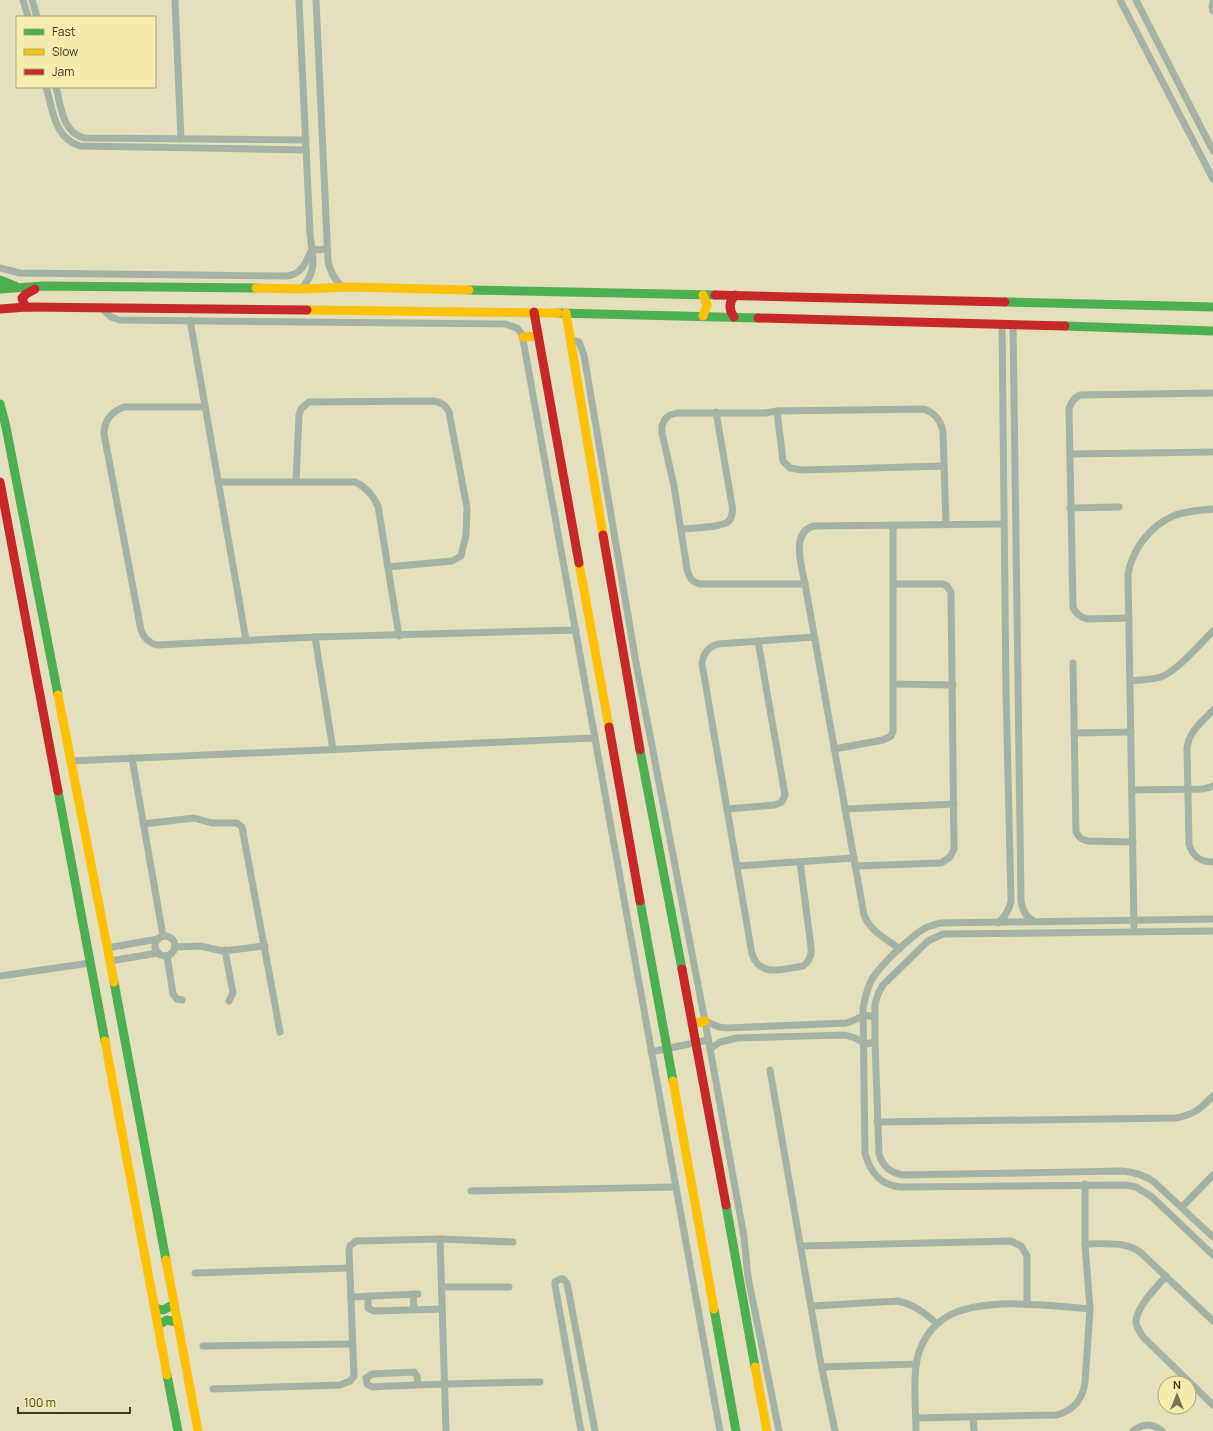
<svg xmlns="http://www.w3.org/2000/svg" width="1213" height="1431" font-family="Manrope,sans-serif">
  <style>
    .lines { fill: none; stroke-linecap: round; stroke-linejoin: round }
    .street { stroke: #a3b2a5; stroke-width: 7 }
    .fast { stroke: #4caf50; stroke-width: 9 }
    .slow { stroke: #ffc107; stroke-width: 9 }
    .jam { stroke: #c62828; stroke-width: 9 }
  </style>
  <rect width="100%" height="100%" fill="#e4dfbd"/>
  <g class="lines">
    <g class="street">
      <path d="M23,0L28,17"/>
      <path d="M32,0L37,17"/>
      <path d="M175,0L181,139"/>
      <path d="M299,0L310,233C312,257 319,269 301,289"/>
      <path d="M316,0L328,261C330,272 334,279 342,287"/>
      <path d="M1120,0L1213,179"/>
      <path d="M1136,0L1213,151"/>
      <path d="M1213,2L1212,7L1213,11"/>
      <path d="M46,87C53,110 54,138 80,146L306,150"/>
      <path d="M56,87C61,106 62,132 84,138L306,140"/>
      <path d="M0,268L20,273L286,276C302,275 306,262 312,249L320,250L327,248"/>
      <path d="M101,308L111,317L120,320L505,324L517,328L522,334L720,1431"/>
      <path d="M190,320L246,640"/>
      <path d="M1013,324L1021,901C1023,910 1025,917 1034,921"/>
      <path d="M570,339L579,342L584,355L636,663L705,1021L744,1237L748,1277L779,1431"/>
      <path d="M205,407H124C111,412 104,421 104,434L141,630C144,639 149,643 157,645L315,637L576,630"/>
      <path d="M777,411L783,461L790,468L803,470L944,466"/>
      <path d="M1070,454L1213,452"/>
      <path d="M218,482H355C366,487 373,495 378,506L399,636"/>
      <path d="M296,482L299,415L301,409L309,402L434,401C441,402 446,405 449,412L467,508L466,535L461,556L452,561L388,567"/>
      <path d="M1070,508L1119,507"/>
      <path d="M681,529C691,528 722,528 729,521C733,516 733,511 732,505L716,412"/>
      <path d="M805,584H700C691,582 689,577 687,569L674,486L662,433V426L665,419L670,415L677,413H765L777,411L924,409C935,413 941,420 943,432L946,524"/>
      <path d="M1129,618L1087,619C1080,617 1077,614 1073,608L1069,409C1071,402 1074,398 1080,395L1213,393"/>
      <path d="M315,637L333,750"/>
      <path d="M1073,663L1076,832C1079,838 1082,840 1088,841L1133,842"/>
      <path d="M1130,681C1140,680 1151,680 1161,677C1177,671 1200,644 1213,631"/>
      <path d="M894,684L953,685"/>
      <path d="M1213,710C1202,722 1189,731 1187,748L1189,844C1192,856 1201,862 1213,862"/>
      <path d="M1074,733L1131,732"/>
      <path d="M834,749L883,740L891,736L893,731V525"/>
      <path d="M132,758L163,936"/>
      <path d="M70,761L595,738"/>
      <path d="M1132,790L1203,789L1213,786"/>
      <path d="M727,809L775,805L782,802L785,795L758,641"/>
      <path d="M845,809L954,804"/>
      <path d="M143,824L194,818L212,823H237L242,827L280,1032"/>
      <path d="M800,862L811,947C812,955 810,961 803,966C783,969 760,978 752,954L702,664C703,653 708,647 718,644L814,637"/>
      <path d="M737,866L854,858"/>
      <path d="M855,866L941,863L950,857L954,849L951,592L947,586L943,584H893"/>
      <path d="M1213,919L940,923C934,925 929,926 925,928C910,937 879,966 871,981C867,989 865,998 863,1008L865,1153C870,1173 882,1186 902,1187L1126,1185L1136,1187L1152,1197L1213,1255"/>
      <path d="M998,923C1005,917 1009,911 1011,901L1006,691L1002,324"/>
      <path d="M1134,926L1128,574C1132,550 1150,526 1173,516C1186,511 1199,510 1213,509"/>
      <path d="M1213,931L943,934L928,941L883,985L878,994L875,1004V1042L879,1154C883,1167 890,1172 902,1175L1122,1171C1135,1172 1144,1175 1154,1182L1213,1237"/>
      <circle cx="165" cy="946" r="10"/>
      <path d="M175,947L200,946L223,951L265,946"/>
      <path d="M107,948L158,939"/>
      <path d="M900,949C886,939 870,931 864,915L805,584C802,567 790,532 814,526L1003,524"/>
      <path d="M225,950L233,993L229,1001"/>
      <path d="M167,956L173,994L177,999L182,1000"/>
      <path d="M110,961L158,953"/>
      <path d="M0,976L90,963"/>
      <path d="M705,1021L719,1027L727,1028L846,1023C856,1021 866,1010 875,1019"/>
      <path d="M710,1049L720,1042L737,1038L845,1035L855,1038L866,1044L875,1042"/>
      <path d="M651,1052L708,1040"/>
      <path d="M770,1070L820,1359L835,1431"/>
      <path d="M877,1122L1176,1118C1194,1115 1201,1108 1213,1096"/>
      <path d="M471,1191L676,1187"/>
      <path d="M1182,1207L1213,1175"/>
      <path d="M440,1239L446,1431"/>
      <path d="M1085,1244C1104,1244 1124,1241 1140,1252L1213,1321"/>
      <path d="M801,1246L1011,1241L1021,1246L1027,1256V1303"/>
      <path d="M195,1273L349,1268"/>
      <path d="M1166,1276C1157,1287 1135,1308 1136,1323C1137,1328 1140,1332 1143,1337L1213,1405"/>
      <path d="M442,1287H509"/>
      <path d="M413,1294L414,1309"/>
      <path d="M368,1296V1308L374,1311L442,1309"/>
      <path d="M351,1297L418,1294"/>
      <path d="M812,1306L898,1301C915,1305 925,1313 937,1324"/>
      <path d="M203,1346L352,1344"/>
      <path d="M822,1367L916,1364"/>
      <path d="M418,1385L417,1376L414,1372L372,1374L366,1378L367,1384L372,1387C428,1384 484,1383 540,1382"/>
      <path d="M213,1389L340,1385L350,1381L354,1376L349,1250L350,1246L356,1241L440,1239L513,1242"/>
      <path d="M973,1417L974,1431"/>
      <path d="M916,1418L1057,1415C1074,1410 1082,1400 1085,1383L1090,1309L1085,1244V1184"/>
      <path d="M581,1431L555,1285V1282L560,1279H563L567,1283L595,1431"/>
      <path d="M916,1431C916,1408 912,1374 919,1352C933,1313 965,1306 1002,1304C1032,1303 1060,1306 1090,1309"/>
      <path d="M1133,1431C1143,1423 1152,1423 1162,1431"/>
    </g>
    <g class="fast">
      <path d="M0,280L15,286"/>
      <path d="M0,289L43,286L256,288"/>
      <path d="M469,290L715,295"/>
      <path d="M1005,302L1213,307"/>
      <path d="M558,313L758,318"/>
      <path d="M1065,326L1213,331"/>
      <path d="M0,404L6,427L58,695"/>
      <path d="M640,750L682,969"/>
      <path d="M58,791L105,1041"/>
      <path d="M640,901L673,1081"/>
      <path d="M114,982L166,1260"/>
      <path d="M726,1205L755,1367"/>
      <path d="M155,1308L163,1310L173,1305"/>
      <path d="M714,1309L736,1431"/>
      <path d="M158,1325L167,1320L176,1322"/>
      <path d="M167,1375L178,1431"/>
    </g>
    <g class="slow">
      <path d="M256,288L301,289L349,287L469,290"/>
      <path d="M703,295L707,305L703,316"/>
      <path d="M307,310L558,313"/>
      <path d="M566,313L603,535"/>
      <path d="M523,337L538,336"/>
      <path d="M579,563L609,727"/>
      <path d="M58,695L114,982"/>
      <path d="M692,1024L705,1021"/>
      <path d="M105,1041L167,1375"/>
      <path d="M673,1081L714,1309"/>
      <path d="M166,1260L198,1431"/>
      <path d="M755,1367L767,1431"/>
    </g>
    <g class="jam">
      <path d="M715,295L1005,302"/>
      <path d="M27,307L24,304L22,298L26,294L35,289"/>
      <path d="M0,309L27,307L307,310"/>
      <path d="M534,312L579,563"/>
      <path d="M734,317C728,309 729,302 735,295"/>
      <path d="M758,318L1065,326"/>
      <path d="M0,482L58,791"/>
      <path d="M603,535L640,750"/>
      <path d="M609,727L640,901"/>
      <path d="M682,969L726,1205"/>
    </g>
  </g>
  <rect x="16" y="16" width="140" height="72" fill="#f4ecad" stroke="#aba575"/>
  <rect x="24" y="29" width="20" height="6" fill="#4caf50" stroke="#aba575"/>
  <text x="52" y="36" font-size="12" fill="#3e3a21">Fast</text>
  <rect x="24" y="49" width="20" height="6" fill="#ffc107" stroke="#aba575"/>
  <text x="52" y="56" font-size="12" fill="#3e3a21">Slow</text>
  <rect x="24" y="69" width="20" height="6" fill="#c62828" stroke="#aba575"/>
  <text x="52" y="76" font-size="12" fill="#3e3a21">Jam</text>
  <g transform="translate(1177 1395)"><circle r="19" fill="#f4ecad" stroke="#aba575"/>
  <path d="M0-3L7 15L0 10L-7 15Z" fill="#787458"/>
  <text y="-6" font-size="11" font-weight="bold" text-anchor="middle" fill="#3e3a21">N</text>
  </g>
  <path d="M18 1407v6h112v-6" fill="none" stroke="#3e3a21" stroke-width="2"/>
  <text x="24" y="1407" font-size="12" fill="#3e3a21" stroke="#f4ecad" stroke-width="3" paint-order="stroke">100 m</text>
</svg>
